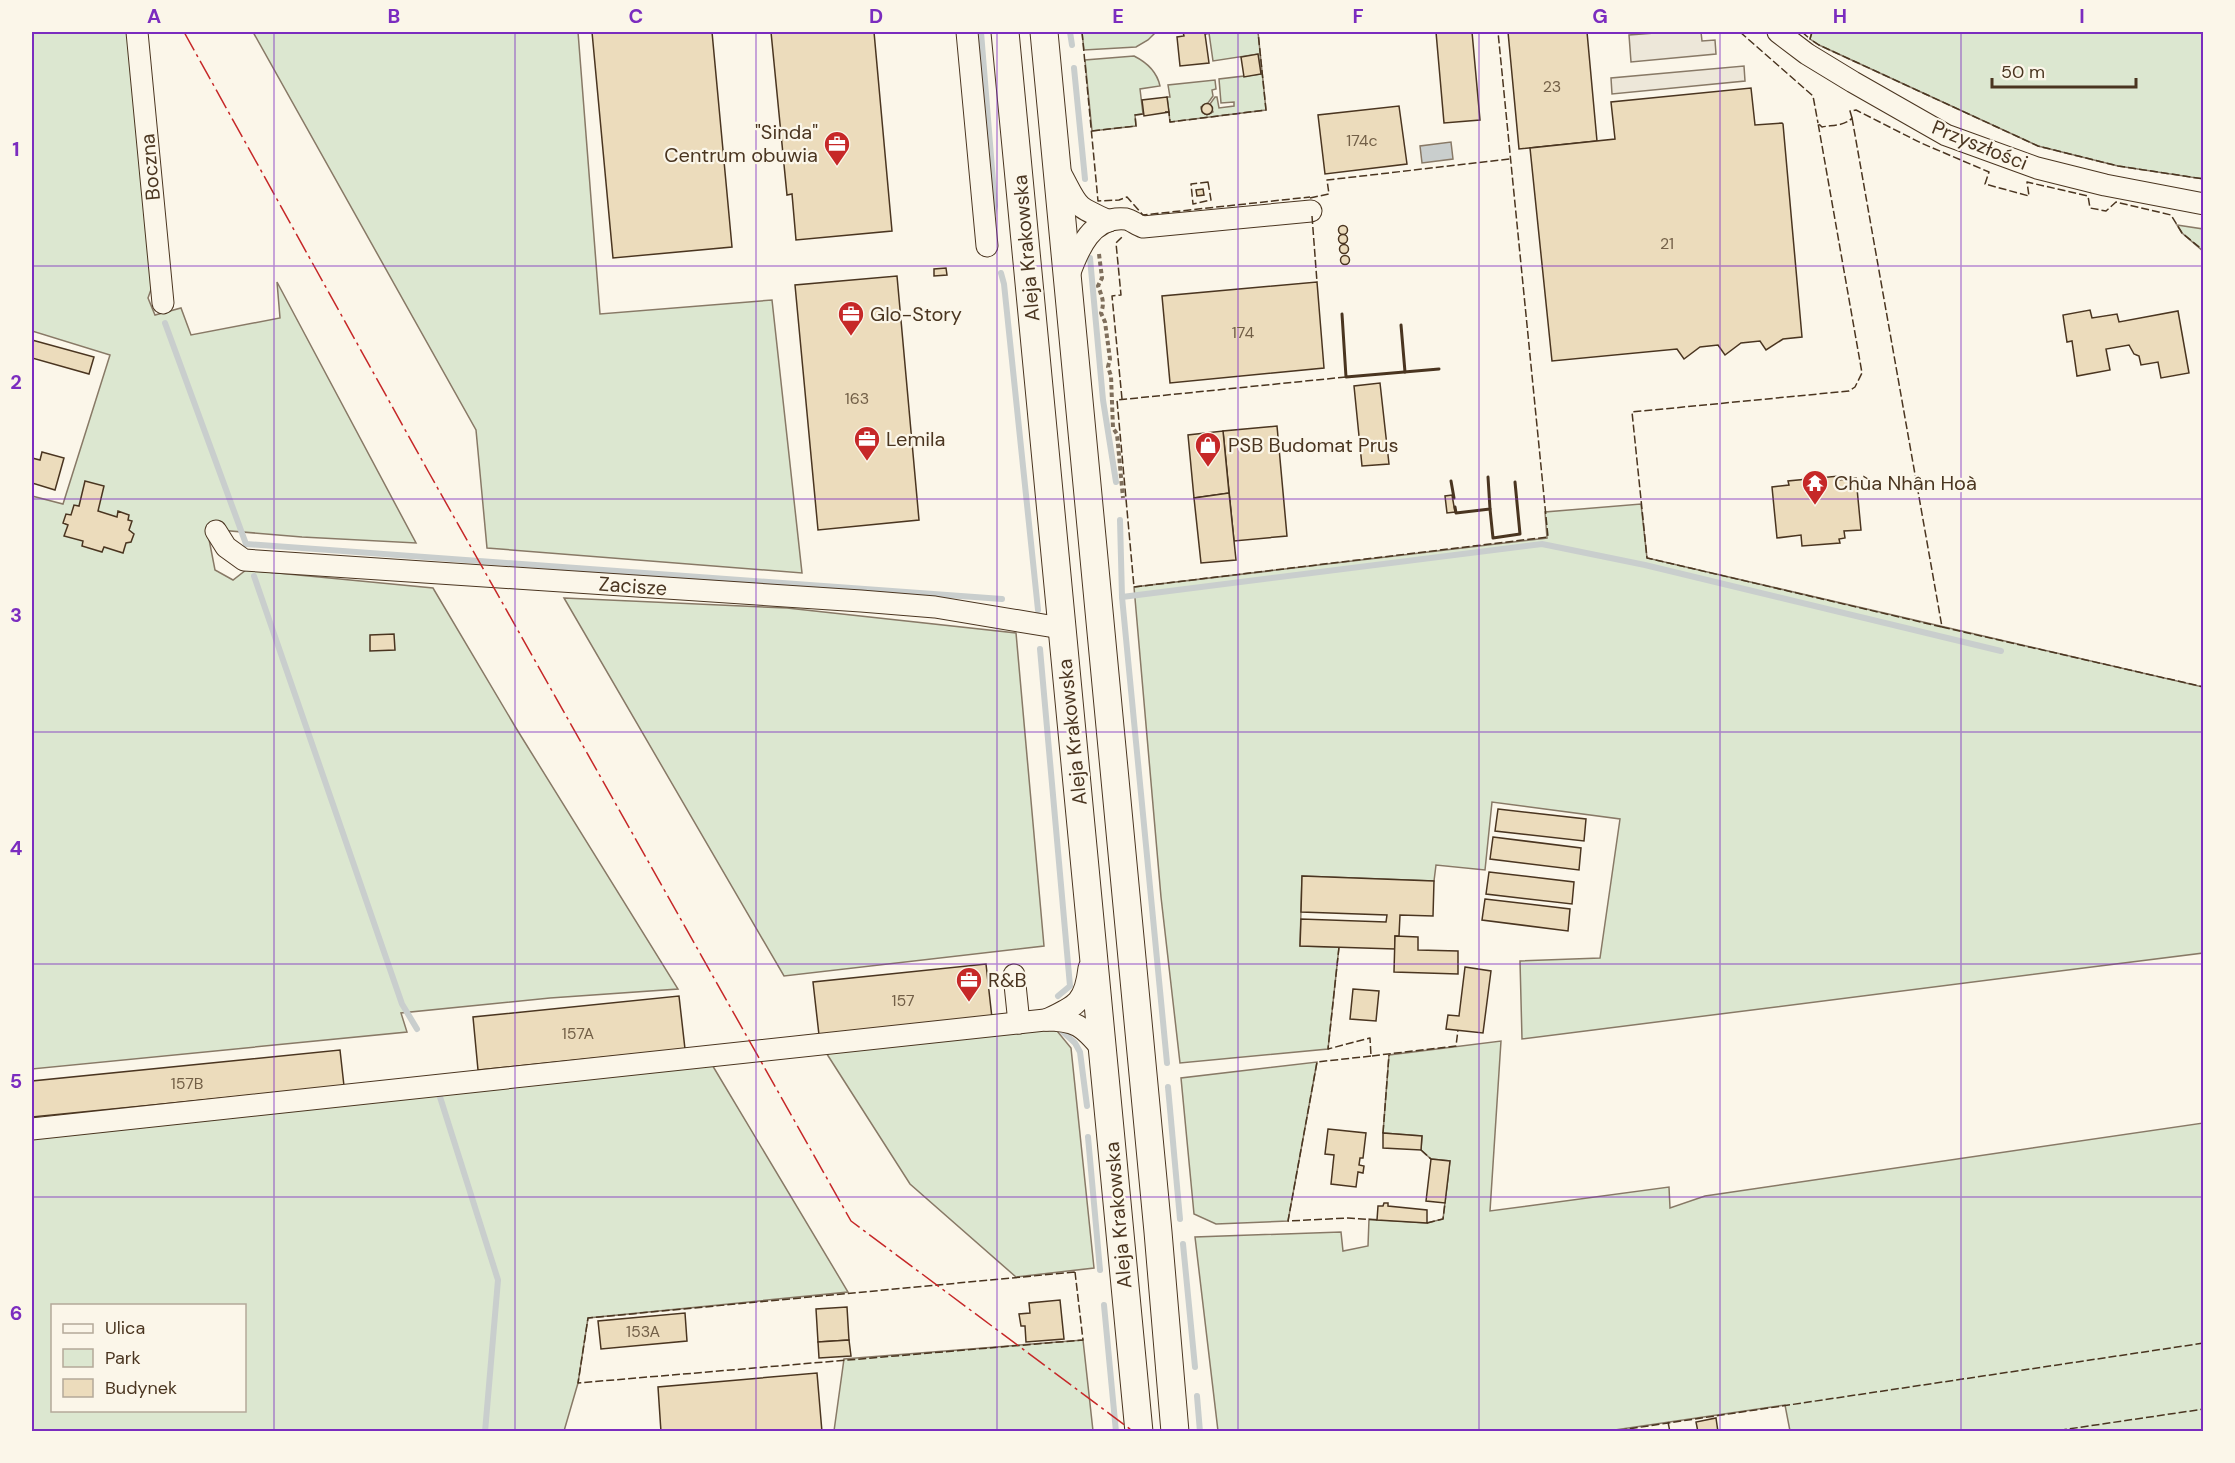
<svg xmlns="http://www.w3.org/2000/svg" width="2235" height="1463" font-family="'DM Sans',sans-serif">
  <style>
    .green { fill: #dce7d0; stroke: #887966; stroke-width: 1.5; fill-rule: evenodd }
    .parking { fill: #ede7d9; stroke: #887966; stroke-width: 1.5 }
    .water { fill: #c9cecd; stroke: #887966; stroke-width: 1.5 }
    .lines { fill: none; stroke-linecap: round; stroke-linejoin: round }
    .stream { stroke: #c9cecd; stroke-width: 6 }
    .building { fill: #ecdcbc; stroke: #4a3520; stroke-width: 1.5 }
    .minor-casing { stroke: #4a3520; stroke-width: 23 }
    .major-casing { stroke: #4a3520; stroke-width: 29 }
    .path { stroke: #7f6f5c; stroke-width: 4; stroke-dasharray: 4.5 3; stroke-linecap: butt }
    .minor { stroke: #fbf6e9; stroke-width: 21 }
    .major { stroke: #fbf6e9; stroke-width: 27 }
    .fence { stroke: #4a3520; stroke-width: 1.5; stroke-dasharray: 8 3; stroke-linecap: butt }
    .wall { stroke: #4a3520; stroke-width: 3 }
    .power { stroke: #c62828; stroke-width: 1.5; stroke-dasharray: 21 4.5 3 4.5; stroke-linecap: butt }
    .grid { fill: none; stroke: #7b2cbf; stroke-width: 1.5; stroke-opacity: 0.55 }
    .labels { text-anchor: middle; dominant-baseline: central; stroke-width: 4.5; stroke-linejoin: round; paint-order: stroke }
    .number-label { font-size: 16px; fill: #725f47 }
    .poi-label { font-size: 20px; fill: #4a3520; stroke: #fbf6e9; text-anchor: start }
    .street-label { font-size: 20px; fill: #4a3520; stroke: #fbf6e9 }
    .neatline { fill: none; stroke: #7b2cbf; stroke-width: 2 }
    .grid-label { font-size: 20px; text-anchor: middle; font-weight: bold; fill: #7b2cbf }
  </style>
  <rect width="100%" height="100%" fill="#fbf6e9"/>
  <g class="green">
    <path d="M32,32H129L153,284L148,298L155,315L181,308L191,335L280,318L277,282L416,543L302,537L207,529L215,570L233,580L246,570L433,588L516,728L678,989L550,998L401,1013L407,1032L32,1069V496L63,504L110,355L32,331Z"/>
    <path d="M253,32H578L600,314L772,300L802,573L487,548L476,430Z"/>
    <path d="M1082,32H1156L1148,40L1136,47L1084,50Z"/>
    <path d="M1215,32H1258L1266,110L1170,122L1167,97H1170L1168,85L1215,80L1216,89L1212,90L1213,96L1208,103L1201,107L1202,112L1207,115L1213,112L1210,104L1215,97H1217L1219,108L1234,106V102L1221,103L1219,79L1261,74L1258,54L1213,61L1209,33Z"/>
    <path d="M1812,32H2203V179L2118,166L2038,146L1819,45L1810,39Z"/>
    <path d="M1134,56C1146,62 1157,72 1160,86L1140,89L1143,114L1135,115L1136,126L1092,131L1085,60Z"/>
    <path d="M2177,225L2203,229V251L2182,233Z"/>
    <path d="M1641,504L1647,558L2203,687V953L1522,1039L1520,961L1600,958L1620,819L1492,802L1485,870L1436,865L1434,881L1302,876L1300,946L1339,947L1328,1049L1180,1063L1161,897L1134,587L1547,538L1545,512Z"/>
    <path d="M564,598L787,608L1016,633L1044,946L784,976Z"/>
    <path d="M1053,1026L1071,1048L1094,1268L1016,1277L910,1184L825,1051Z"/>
    <path d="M1501,1041L1490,1211L1669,1187L1670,1208L1705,1196L2203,1123V1431H1790L1785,1405L1608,1431H1218L1195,1237L1341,1232L1343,1251L1368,1246L1369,1219L1427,1223L1443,1219L1450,1161L1431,1159L1421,1150L1422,1136L1383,1133L1389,1055Z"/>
    <path d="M1317,1062L1288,1221L1216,1224L1194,1214L1181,1078Z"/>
    <path d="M711,1063L848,1292L588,1318L578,1383L564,1431H32V1132ZM52,1306H244V1410H52Z"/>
    <path d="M1083,1340L1093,1431H834L844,1359Z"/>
  </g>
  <g class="parking">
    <path d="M1668,32H1701L1702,41L1715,40L1716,54L1631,62L1629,35Z"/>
    <path d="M1744,66L1745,81L1612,94L1611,78Z"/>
  </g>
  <path class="water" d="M1451,142L1453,159L1422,163L1420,146Z"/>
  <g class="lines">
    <g class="stream">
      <path d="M981,32L995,206L993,214"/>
      <path d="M1070,32L1072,45"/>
      <path d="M1074,68L1085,179"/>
      <path d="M1090,258L1103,400L1116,482"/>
      <path d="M1001,273L1004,284L1038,610"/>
      <path d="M165,323L246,544L1002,599"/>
      <path d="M1120,520L1122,597L1167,1063"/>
      <path d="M254,576L402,1004L417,1029"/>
      <path d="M1122,597L1542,544L1645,565L2001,651"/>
      <path d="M1040,649L1070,986L1058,996"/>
      <path d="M1062,1031L1075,1043L1080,1052L1087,1106"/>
      <path d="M1168,1087L1180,1219"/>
      <path d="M440,1097L498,1280L485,1432"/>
      <path d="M1088,1137L1100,1270"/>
      <path d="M1183,1244L1195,1367"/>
      <path d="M1104,1305L1116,1432"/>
      <path d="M1197,1396L1200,1432"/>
    </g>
  </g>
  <g class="building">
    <path d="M592,32H712L732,247L613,258Z"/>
    <path d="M771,32H874L892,231L796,240L792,194L787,195Z"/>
    <path d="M1183,32H1215L1205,34L1209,63L1180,66L1177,37L1184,36Z"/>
    <path d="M1436,32H1472L1480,120L1444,123Z"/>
    <path d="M1508,32H1587L1597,141L1519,149Z"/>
    <path d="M1258,54L1261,74L1244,77L1241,57Z"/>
    <path d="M1751,88L1755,125L1782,123L1783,124L1802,337L1783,339L1766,350L1760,341L1741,343L1725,355L1718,345L1700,347L1684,359L1677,349L1552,361L1530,148L1615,139L1611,102Z"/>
    <path d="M1167,97L1169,112L1144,116L1142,100Z"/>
    <circle cx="1207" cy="109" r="5.5"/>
    <path d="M1399,106L1407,164L1325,174L1318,115Z"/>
    <path d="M1203,189L1204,195L1197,196L1196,190Z"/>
    <circle cx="1343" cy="230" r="4.5"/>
    <circle cx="1343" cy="239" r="4.5"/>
    <circle cx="1344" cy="249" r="4.5"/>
    <circle cx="1345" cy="260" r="4.5"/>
    <path d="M946,268L947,275L934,276V269Z"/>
    <path d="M897,276L919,520L818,530L795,285Z"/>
    <path d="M1317,282L1324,368L1170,383L1162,296Z"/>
    <path d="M2090,310L2092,318L2117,314L2119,322L2178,311L2189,373L2161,378L2158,362L2141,365L2139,356L2134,354L2129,345L2106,349L2110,370L2077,376L2072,341L2067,342L2063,315Z"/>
    <path d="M32,340L94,357L89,374L32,358Z"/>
    <path d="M1380,383L1389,464L1362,466L1354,386Z"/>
    <path d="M1277,426L1287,536L1234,541L1223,431Z"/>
    <path d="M1223,431L1229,493L1194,498L1188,435Z"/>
    <path d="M42,452L64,458L55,490L32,483V458L40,460Z"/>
    <path d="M1839,476V480L1856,478L1861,530L1844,531L1845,538L1839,539L1840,543L1802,546L1801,535L1777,538L1772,487L1789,485L1788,481Z"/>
    <path d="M85,481L104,486L98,511L117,517L118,511L129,515L128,520L132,521L129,530L134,534L131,542L126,543L123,553L104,547L102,552L82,546L83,541L64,536L68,525L63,523L66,514L71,515L74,505L79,506Z"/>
    <path d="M1229,493L1236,560L1201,563L1194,498Z"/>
    <path d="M1452,495L1455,512L1447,513L1445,496Z"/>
    <path d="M394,634L395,650L370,651V635Z"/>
    <path d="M1498,809L1586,819L1584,841L1495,831Z"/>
    <path d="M1493,837L1581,848L1579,870L1490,859Z"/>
    <path d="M1489,872L1574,882L1572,904L1486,894Z"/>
    <path d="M1302,876L1434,881L1433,916L1400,915L1399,936H1395V949L1300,946L1301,919L1386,922L1387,915L1301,912Z"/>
    <path d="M1485,899L1570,909L1568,931L1482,920Z"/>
    <path d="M1395,936L1418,937V950L1458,951V974L1394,972Z"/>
    <path d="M986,964L992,1018L819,1035L813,982Z"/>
    <path d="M1465,967L1491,971L1483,1033L1446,1029L1448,1015L1459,1016Z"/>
    <path d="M1353,989L1379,991L1376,1021L1350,1019Z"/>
    <path d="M679,996L685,1049L478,1070L473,1017Z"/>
    <path d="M340,1050L344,1086L32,1117V1081Z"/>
    <path d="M1328,1129L1366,1133L1363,1158H1360L1359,1165L1364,1166L1363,1173L1358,1172L1356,1187L1331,1184L1334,1155L1325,1154Z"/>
    <path d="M1383,1133L1422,1136L1421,1150L1383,1148Z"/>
    <path d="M1431,1159L1450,1161L1445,1203L1426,1201Z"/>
    <path d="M1384,1203H1388V1206L1427,1210V1223L1377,1220L1378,1206H1383Z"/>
    <path d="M1060,1300L1064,1339L1026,1342L1025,1326H1021L1019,1314L1030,1313L1029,1303Z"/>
    <path d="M847,1307L849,1340L818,1342L816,1309Z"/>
    <path d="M685,1313L687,1341L601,1349L598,1321Z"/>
    <path d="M849,1340L851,1356L819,1358L818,1342Z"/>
    <path d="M817,1373L822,1432H661L658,1387Z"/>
    <path d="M1716,1418L1718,1432H1698L1696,1422Z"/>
  </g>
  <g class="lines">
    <g class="minor-casing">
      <g id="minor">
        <path d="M137,32L163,303"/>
        <path d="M967,32L987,246"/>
        <path d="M1778,32L1807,54L1853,82L1946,135L2037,168L2105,185L2204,204"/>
        <path d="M1061,174C1079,207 1073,205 1109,221"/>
        <path d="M1069,275C1078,250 1092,215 1126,219C1131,220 1137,225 1143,227L1311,211"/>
        <path d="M216,531L226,547L244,560L861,601L935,607L1061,628"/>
        <path d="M1014,975L1019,1023"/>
        <path d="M1046,1020C1076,1006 1085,1003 1089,968"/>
        <path d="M32,1129L1045,1020C1076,1020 1083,1026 1102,1049"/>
      </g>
    </g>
    <g class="major-casing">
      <g id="major">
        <path d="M1005,32L1139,1432"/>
        <path d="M1044,32L1158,1232L1175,1432"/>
      </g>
    </g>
    <path class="path" d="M1099,254L1102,278L1098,286C1102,297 1105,302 1101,313L1105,322L1110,359L1108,367L1111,376L1113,428L1117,434L1123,498"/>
    <use href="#minor" class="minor"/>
    <use href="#major" class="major"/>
    <g class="fence">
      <path d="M1082,32L1098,201L1119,200L1127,197L1143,215L1310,197"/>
      <path d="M1740,32L1813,96L1818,123"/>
      <path d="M1802,32L1810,39"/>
      <path d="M1812,32L1810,39L1819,45L2038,146L2118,166L2204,179"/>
      <path d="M1165,112H1169L1170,122L1266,110L1258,32"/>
      <path d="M1852,118L1942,627L1647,558L1632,412L1849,391L1855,387L1862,373L1818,123L1822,127C1832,125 1845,126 1852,118Z"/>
      <path d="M1852,118L1850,111L1856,110L1921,143L1989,172L1985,184L2029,196L2027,182L2088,196L2090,208L2106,211L2116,202L2171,215L2182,233L2204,251"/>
      <path d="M1092,131L1136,126L1135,115L1143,114"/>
      <path d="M1208,182L1211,200L1193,204L1191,184Z"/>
      <path d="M1310,198L1329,194L1327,180L1510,159"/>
      <path d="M1312,216L1317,282"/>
      <path d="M1346,377L1117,400L1134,587L1548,537L1498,32"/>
      <path d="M1122,399L1112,296L1121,295L1116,243L1124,235"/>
      <path d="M1942,627L2204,687"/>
      <path d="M1339,947L1328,1049L1370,1038L1371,1056L1456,1046L1458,1030"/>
      <path d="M1371,1056L1317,1062L1288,1221L1348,1218L1377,1220"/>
      <path d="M1383,1133L1389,1055"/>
      <path d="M1421,1150L1431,1159"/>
      <path d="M1427,1223L1443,1219L1445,1203"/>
      <path d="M1075,1272L1083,1340L578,1383L588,1318Z"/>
      <path d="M1668,1422L1670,1432"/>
      <path d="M1608,1432L2204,1343"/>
      <path d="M2048,1432L2204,1409"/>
    </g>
    <g class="wall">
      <path d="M1342,314L1346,377L1439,369"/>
      <path d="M1401,325L1405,372"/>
      <path d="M1451,481L1454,498"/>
      <path d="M1455,507L1456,513L1490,509L1488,477"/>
      <path d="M1490,509L1493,538L1520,534L1515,482"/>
    </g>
    <path class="power" d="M184,32L428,471L851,1221L1134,1432"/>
  </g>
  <path class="grid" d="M274,32V1432M515,32V1432M756,32V1432M997,32V1432M1238,32V1432M1479,32V1432M1720,32V1432M1961,32V1432M32,266H2204M32,499H2204M32,732H2204M32,964H2204M32,1197H2204"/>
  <defs>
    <g id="office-pin" transform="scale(1.35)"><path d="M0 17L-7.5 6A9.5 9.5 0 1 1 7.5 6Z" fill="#c62828" stroke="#fbf6e9"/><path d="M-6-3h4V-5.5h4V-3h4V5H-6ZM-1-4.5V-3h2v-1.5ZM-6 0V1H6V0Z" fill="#fff"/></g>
    <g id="shop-pin" transform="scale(1.35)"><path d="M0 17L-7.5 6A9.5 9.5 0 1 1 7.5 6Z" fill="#c62828" stroke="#fbf6e9"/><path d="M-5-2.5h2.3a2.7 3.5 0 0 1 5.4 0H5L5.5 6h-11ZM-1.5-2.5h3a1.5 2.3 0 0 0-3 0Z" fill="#fff"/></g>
    <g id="temple-pin" transform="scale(1.35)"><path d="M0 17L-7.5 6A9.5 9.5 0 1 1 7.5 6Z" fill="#c62828" stroke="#fbf6e9"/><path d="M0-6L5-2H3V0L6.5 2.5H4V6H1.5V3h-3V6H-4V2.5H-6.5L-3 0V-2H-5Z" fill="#fff"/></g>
  </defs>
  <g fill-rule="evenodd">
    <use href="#office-pin" x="837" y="144"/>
    <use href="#office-pin" x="851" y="314"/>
    <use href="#office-pin" x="867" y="439"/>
    <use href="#shop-pin" x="1208" y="445"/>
    <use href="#temple-pin" x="1815" y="483"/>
    <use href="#office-pin" x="969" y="980"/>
  </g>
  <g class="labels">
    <g class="number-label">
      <text x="1552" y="86">23</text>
      <text x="1362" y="140">174c</text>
      <text x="1667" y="243">21</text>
      <text x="1243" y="332">174</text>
      <text x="857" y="398">163</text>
      <text x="903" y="1000">157</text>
      <text x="578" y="1033">157A</text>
      <text x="187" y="1083">157B</text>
      <text x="643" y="1331">153A</text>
    </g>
    <g class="poi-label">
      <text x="818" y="132" text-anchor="end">"Sinda"<tspan x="818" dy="23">Centrum obuwia</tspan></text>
      <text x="870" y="314">Glo-Story</text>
      <text x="886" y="439">Lemila</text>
      <text x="1228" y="445">PSB Budomat Prus</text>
      <text x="1834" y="483">Chùa Nhân Hoà</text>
      <text x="988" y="980">R&amp;B</text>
    </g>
    <g class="street-label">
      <text transform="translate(1980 145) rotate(22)">Przyszłości</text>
      <text transform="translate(150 167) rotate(-95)">Boczna</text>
      <text transform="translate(1026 248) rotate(-95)">Aleja Krakowska</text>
      <text transform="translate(633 586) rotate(4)">Zacisze</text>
      <text transform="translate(1072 732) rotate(-96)">Aleja Krakowska</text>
      <text transform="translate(1118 1215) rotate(-95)">Aleja Krakowska</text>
    </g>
  </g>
  <rect width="2235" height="1463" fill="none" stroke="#fbf6e9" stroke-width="66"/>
  <rect x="51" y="1304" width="195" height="108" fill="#fbf6e9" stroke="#b4a999" stroke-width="1.5"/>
  <rect x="63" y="1324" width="30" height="9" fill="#fbf6e9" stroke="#b4a999" stroke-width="1.5"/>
  <text x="105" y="1334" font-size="18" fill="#4a3520">Ulica</text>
  <rect x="63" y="1349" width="30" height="18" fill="#dce7d0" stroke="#b4a999" stroke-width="1.5"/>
  <text x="105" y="1364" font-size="18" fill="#4a3520">Park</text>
  <rect x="63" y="1379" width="30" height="18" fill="#ecdcbc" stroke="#b4a999" stroke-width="1.5"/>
  <text x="105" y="1394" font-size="18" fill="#4a3520">Budynek</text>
  <path d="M1992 78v9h144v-9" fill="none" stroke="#4a3520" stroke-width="3"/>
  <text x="2001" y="78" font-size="18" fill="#4a3520" stroke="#fbf6e9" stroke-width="4.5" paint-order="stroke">50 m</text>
  <rect x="33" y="33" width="2169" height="1397" class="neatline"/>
  <g class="grid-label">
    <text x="154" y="23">A</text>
    <text x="394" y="23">B</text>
    <text x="636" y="23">C</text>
    <text x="876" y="23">D</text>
    <text x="1118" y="23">E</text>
    <text x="1358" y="23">F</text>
    <text x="1600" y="23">G</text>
    <text x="1840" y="23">H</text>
    <text x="2082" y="23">I</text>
    <text x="16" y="156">1</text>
    <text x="16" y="389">2</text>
    <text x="16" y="622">3</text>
    <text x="16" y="855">4</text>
    <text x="16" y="1088">5</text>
    <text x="16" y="1320">6</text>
  </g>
</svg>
